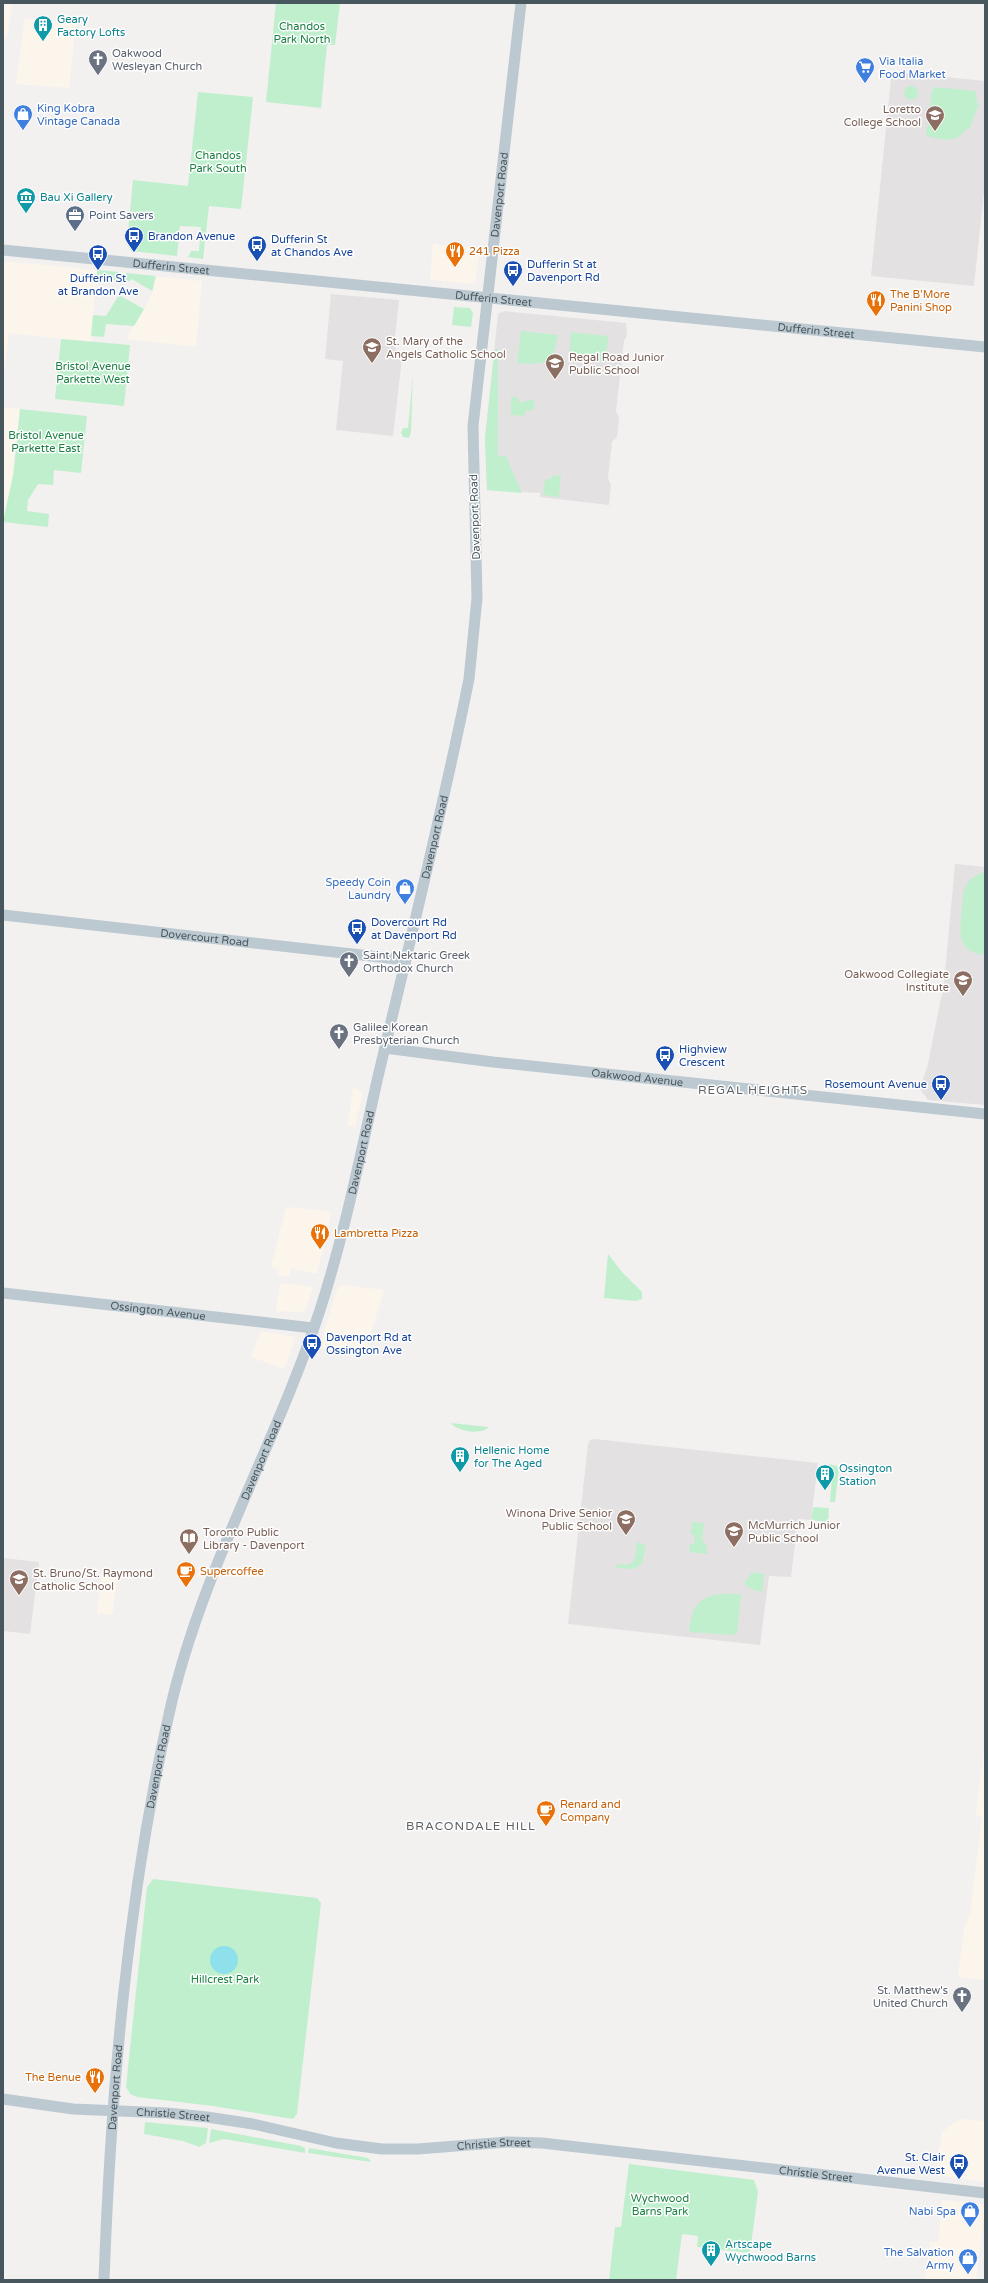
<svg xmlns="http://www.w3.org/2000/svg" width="988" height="2283" font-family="'Varela Round',sans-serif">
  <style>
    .commercial { fill: #fcf5eb }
    .education { fill: #e4e1e2 }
    .green { fill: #c0efcd }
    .water { fill: #8ee1eb }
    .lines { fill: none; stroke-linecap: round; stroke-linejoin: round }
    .secondary { stroke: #bcc9d1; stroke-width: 11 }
    .labels { text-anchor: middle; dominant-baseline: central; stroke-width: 3; stroke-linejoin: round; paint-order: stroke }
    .culture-label { font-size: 11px; fill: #0d838f; stroke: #fff; text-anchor: start }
    .park-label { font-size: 11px; fill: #197f42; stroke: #fff }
    .worship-label { font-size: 11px; fill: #5b616d; stroke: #fff; text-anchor: start }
    .shop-label { font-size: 11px; fill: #366cbe; stroke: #fff; text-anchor: end }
    .education-label { font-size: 11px; fill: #785e54; stroke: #fff; text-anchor: start }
    .street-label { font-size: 11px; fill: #48565d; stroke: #fff }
    .service-label { font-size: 11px; fill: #4e5e75; stroke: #fff; text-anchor: start }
    .transit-label { font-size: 11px; fill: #164399; stroke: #fff; text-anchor: start }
    .food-label { font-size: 11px; fill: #c56008; stroke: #fff; text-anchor: start }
    .neighbourhood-label { font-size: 12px; letter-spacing: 1px; fill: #5d6165; stroke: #fff }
  </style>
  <rect width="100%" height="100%" fill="#f3f0f0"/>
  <g class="commercial">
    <path d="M3,3H12L8,34L3,42Z"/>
    <path d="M25,18L76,23L69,88L16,84Z"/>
    <path d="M433,244L480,249L475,284L430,280Z"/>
    <path d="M3,261L97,270L91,342L9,333L3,384Z"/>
    <path d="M156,276L202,281L196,347L126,339L146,306L154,288Z"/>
    <path d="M3,407L20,409L13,465L14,476L12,480L3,522Z"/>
    <path d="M353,1087L360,1090L362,1095L355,1127L348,1126Z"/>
    <path d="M286,1207L328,1211L331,1214L317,1274L291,1268L289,1277L277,1275L279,1270L271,1267Z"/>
    <path d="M280,1283L313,1287L305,1312L276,1311Z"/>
    <path d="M343,1285L384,1290L365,1353L319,1349L337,1289Z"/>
    <path d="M261,1331L296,1337L284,1369L251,1357Z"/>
    <path d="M107,1570L118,1571L112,1615L97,1613L102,1574Z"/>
    <path d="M985,1742V1980L958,1977L964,1928L970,1914L982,1816L976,1815Z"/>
    <path d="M960,2119L985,2121V2182L936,2175L942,2132Z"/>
    <path d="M942,2200L982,2204L985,2209L976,2280H925L930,2242H938Z"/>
  </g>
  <g class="education">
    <path d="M895,72L985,81V183L974,286L871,276L891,78Z"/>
    <path d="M331,294L399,300L394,346L402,358L393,436L336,430L343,361L325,359Z"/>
    <path d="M504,311L626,323L627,335L624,341L616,411L619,418L617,437L612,442L608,478L611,485L609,505L540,497V493L487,490L485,438L498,314Z"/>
    <path d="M955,864L985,867V1105L928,1100L920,1089L928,1064L944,983Z"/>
    <path d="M594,1439L818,1463L811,1520L798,1519L791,1577L769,1576L760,1645L568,1624L588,1444L590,1440Z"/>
    <path d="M3,1558L39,1562L30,1634L3,1631Z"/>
  </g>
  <g class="green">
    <path d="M276,3H340L335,45H327L321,108L266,102Z"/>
    <circle cx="911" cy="93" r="7"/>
    <path d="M935,87L975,91L978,107L970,127L957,138L945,140L926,136L932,90Z"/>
    <path d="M198,92L253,97L241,209L209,206L203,259L188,257L191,251H199L201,227L180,226L177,256L131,251L127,244L133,180L188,186Z"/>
    <path d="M97,270L119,272V281L97,278Z"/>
    <path d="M126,273L156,276L152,291L132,279L130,281H124Z"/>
    <path d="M119,295L144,309L134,326L106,324L104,337L91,336L93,315L106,316Z"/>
    <path d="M454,307L470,308L473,313L471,327L452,325Z"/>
    <path d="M521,331L558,335C553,365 545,365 517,363Z"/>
    <path d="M571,332L608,336L606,362L569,359Z"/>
    <path d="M61,339L130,345L124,406L55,399Z"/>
    <path d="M495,349H498V456H506L522,493L487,490L485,438Z"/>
    <path d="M413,374L411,432L409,438L403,437L401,433L403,428H408Z"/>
    <path d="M515,396L519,399V403L533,399L535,406L533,410L526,411L523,416L511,415V398Z"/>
    <path d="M20,409L87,416L81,473L54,470L53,485L38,484L28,500L27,511L49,514L48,527L3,522L12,480C14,476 19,419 20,409Z"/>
    <path d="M553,475L561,476L559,497L543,495L545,480L552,478Z"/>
    <path d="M985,872V955C955,952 960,931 962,908C963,900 962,890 967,884C971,877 978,874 985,872Z"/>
    <path d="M608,1254L622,1272L642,1292V1299L636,1301L604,1298Z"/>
    <path d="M451,1423L489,1427C482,1435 457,1432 451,1423Z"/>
    <path d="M830,1464L837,1466L839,1470L835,1502H830L832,1477L828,1476Z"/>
    <path d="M813,1507L829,1508L828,1522L811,1520Z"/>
    <path d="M692,1522L704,1523L702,1540L707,1546V1554L689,1552L690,1544H694L695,1535L691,1534Z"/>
    <path d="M637,1542L646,1545L642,1564L634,1569L616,1568L617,1564C637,1567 635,1559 637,1542Z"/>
    <path d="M752,1572L764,1574L762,1592L753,1590L744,1584Z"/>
    <path d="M741,1594L737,1633L734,1635L689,1632C692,1596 709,1593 741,1594Z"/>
    <path d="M153,1879L317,1898L321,1903L297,2114L293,2119L213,2106L137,2097L130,2094L126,2087L147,1887Z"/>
    <path d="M145,2122L208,2128L206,2143L199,2147L183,2141L144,2134Z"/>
    <path d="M211,2129L301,2146L305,2148V2153L224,2139L209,2143Z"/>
    <path d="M309,2148L368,2158L371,2162L308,2153Z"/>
    <path d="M629,2164L754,2180L758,2192L750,2253L697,2247L698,2236L682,2234L676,2280H609L615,2227H621Z"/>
  </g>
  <circle class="water" cx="224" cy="1960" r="14"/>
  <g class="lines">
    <g class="secondary">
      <path id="s1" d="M3,250L985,347"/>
      <path id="s2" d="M3,915L406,960"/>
      <path id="s3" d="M385,1048L493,1062L985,1114"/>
      <path id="s4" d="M3,1293L313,1328"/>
      <path id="s5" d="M3,2099L73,2109L167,2113L207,2117L253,2124L336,2143L382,2149H418L507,2142L542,2143L985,2193"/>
      <path id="s6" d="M104,2280C111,2090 127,1900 169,1714C200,1573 275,1447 320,1310C344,1236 360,1157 377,1081C406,957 437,833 463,708L469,679L477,598L473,426L521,3"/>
    </g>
  </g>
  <defs>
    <g id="building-pin" transform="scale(1)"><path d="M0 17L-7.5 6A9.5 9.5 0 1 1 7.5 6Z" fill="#0f9aa8" stroke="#fff"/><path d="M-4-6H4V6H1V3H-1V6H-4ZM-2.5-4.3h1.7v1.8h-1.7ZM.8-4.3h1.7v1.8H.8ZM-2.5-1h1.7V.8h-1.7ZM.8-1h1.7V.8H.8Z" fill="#fff"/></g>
    <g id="church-pin" transform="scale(1)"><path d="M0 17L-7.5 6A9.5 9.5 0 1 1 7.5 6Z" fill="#6b7280" stroke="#fff"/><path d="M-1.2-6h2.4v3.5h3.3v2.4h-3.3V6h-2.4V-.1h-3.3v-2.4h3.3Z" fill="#fff"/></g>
    <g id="supermarket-pin" transform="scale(1)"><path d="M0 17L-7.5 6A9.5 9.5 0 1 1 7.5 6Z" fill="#3f7fe0" stroke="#fff"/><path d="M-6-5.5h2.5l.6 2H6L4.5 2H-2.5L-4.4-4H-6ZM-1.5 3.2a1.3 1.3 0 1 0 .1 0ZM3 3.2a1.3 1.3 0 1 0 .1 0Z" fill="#fff"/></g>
    <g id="shop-pin" transform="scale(1)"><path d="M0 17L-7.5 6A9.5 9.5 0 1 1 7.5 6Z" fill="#3f7fe0" stroke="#fff"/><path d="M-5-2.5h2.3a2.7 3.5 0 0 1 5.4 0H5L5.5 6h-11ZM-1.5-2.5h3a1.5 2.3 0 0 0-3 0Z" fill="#fff"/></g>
    <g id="school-pin" transform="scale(1)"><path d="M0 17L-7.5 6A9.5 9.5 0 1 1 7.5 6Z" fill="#8d6e63" stroke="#fff"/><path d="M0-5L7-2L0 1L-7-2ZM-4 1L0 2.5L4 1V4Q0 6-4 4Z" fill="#fff"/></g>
    <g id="museum-pin" transform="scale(1)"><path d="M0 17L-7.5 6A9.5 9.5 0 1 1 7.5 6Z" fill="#0f9aa8" stroke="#fff"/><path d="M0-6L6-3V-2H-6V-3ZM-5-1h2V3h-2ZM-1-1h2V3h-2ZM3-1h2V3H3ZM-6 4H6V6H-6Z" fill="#fff"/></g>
    <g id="office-pin" transform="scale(1)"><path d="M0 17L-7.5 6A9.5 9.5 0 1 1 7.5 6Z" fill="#5c6f8a" stroke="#fff"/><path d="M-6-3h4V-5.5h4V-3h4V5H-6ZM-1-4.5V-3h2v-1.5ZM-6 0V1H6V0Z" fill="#fff"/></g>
    <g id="bus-pin" transform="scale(1)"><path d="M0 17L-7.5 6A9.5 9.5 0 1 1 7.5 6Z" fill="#1a4fb4" stroke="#fff"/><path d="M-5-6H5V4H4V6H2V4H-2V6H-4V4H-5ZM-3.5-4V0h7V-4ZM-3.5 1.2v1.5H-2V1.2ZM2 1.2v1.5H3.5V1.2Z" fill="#fff"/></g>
    <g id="restaurant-pin" transform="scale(1)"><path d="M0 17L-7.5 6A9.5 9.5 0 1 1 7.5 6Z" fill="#e8710a" stroke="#fff"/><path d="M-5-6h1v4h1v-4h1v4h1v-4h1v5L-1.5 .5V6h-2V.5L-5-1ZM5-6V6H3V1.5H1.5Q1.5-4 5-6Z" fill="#fff"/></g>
    <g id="library-pin" transform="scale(1)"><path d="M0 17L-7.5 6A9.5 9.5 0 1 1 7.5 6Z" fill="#8d6e63" stroke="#fff"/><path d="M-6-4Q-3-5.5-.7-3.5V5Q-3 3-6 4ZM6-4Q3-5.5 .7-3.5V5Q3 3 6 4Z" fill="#fff"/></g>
    <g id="cafe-pin" transform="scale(1)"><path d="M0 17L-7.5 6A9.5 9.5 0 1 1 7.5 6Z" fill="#e8710a" stroke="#fff"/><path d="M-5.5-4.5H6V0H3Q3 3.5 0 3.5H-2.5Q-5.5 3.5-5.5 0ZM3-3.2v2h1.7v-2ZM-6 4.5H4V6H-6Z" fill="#fff"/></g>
  </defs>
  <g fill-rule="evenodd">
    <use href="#building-pin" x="43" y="25"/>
    <use href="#church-pin" x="98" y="59"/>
    <use href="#supermarket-pin" x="865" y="67"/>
    <use href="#shop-pin" x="23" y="114"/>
    <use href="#school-pin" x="935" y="115"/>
    <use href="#museum-pin" x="26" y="197"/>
    <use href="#office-pin" x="75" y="215"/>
    <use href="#bus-pin" x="134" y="236"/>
    <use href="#bus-pin" x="257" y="245"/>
    <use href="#restaurant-pin" x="455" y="251"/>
    <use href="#bus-pin" x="98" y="254"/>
    <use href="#bus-pin" x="513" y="270"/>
    <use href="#restaurant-pin" x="876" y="300"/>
    <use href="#school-pin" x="372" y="347"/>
    <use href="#school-pin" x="555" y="363"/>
    <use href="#shop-pin" x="405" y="888"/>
    <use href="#bus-pin" x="357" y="928"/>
    <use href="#church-pin" x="349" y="961"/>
    <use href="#school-pin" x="963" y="980"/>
    <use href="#church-pin" x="339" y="1033"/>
    <use href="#bus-pin" x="665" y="1055"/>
    <use href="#bus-pin" x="941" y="1084"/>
    <use href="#restaurant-pin" x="320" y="1233"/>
    <use href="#bus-pin" x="312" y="1343"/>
    <use href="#building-pin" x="460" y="1456"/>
    <use href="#building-pin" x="825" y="1474"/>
    <use href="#school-pin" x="626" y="1519"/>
    <use href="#school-pin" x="734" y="1531"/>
    <use href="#library-pin" x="189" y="1538"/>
    <use href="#cafe-pin" x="186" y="1571"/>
    <use href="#school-pin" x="19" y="1579"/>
    <use href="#cafe-pin" x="546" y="1810"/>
    <use href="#church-pin" x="962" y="1996"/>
    <use href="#restaurant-pin" x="95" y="2077"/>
    <use href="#bus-pin" x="959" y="2163"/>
    <use href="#shop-pin" x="970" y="2211"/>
    <use href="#building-pin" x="711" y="2250"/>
    <use href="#shop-pin" x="968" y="2258"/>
  </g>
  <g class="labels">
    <g class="culture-label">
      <text x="57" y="19">Geary<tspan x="57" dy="13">Factory Lofts</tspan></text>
      <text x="40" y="197">Bau Xi Gallery</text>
      <text x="474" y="1450">Hellenic Home<tspan x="474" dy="13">for The Aged</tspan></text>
      <text x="839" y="1468">Ossington<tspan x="839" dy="13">Station</tspan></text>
      <text x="725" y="2244">Artscape<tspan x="725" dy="13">Wychwood Barns</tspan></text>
    </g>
    <g class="park-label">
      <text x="302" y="26">Chandos<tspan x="302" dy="13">Park North</tspan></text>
      <text x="218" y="155">Chandos<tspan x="218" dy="13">Park South</tspan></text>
      <text x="93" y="366">Bristol Avenue<tspan x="93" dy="13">Parkette West</tspan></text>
      <text x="46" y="435">Bristol Avenue<tspan x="46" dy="13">Parkette East</tspan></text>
      <text x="225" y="1979">Hillcrest Park</text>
      <text x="660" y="2198">Wychwood<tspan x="660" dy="13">Barns Park</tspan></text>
    </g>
    <g class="worship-label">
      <text x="112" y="53">Oakwood<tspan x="112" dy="13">Wesleyan Church</tspan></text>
      <text x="363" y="955">Saint Nektaric Greek<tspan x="363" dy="13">Orthodox Church</tspan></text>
      <text x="353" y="1027">Galilee Korean<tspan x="353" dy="13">Presbyterian Church</tspan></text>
      <text x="948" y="1990" text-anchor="end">St. Matthew's<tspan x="948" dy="13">United Church</tspan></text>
    </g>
    <g class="shop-label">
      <text x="879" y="61" text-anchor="start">Via Italia<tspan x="879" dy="13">Food Market</tspan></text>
      <text x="37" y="108" text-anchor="start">King Kobra<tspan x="37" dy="13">Vintage Canada</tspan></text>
      <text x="391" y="882">Speedy Coin<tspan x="391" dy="13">Laundry</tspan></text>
      <text x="956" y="2211">Nabi Spa</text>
      <text x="954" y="2252">The Salvation<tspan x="954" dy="13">Army</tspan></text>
    </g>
    <g class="education-label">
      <text x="921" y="109" text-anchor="end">Loretto<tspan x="921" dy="13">College School</tspan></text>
      <text x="386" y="341">St. Mary of the<tspan x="386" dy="13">Angels Catholic School</tspan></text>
      <text x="569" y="357">Regal Road Junior<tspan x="569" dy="13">Public School</tspan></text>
      <text x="949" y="974" text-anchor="end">Oakwood Collegiate<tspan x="949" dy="13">Institute</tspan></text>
      <text x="612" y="1513" text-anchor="end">Winona Drive Senior<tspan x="612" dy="13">Public School</tspan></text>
      <text x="748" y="1525">McMurrich Junior<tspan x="748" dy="13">Public School</tspan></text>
      <text x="203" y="1532">Toronto Public<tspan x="203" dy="13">Library - Davenport</tspan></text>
      <text x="33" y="1573">St. Bruno/St. Raymond<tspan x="33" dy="13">Catholic School</tspan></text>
    </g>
    <g class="street-label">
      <text stroke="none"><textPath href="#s6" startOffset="2137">Davenport Road</textPath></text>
      <text stroke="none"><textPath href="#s1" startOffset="169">Dufferin Street</textPath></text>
      <text stroke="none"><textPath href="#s1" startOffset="493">Dufferin Street</textPath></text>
      <text stroke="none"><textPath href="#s1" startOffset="817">Dufferin Street</textPath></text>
      <text transform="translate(475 517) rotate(-92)">Davenport Road</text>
      <text stroke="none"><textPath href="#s6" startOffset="1489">Davenport Road</textPath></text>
      <text stroke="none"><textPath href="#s2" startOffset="203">Dovercourt Road</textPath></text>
      <text stroke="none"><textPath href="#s3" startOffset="254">Oakwood Avenue</textPath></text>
      <text stroke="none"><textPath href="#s6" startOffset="1165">Davenport Road</textPath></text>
      <text stroke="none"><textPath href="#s4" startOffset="156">Ossington Avenue</textPath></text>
      <text stroke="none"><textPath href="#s6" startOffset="841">Davenport Road</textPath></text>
      <text stroke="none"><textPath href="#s6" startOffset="517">Davenport Road</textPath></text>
      <text stroke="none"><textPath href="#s6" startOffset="193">Davenport Road</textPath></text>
      <text stroke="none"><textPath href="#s5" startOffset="171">Christie Street</textPath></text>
      <text stroke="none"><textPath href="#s5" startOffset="495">Christie Street</textPath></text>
      <text stroke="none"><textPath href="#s5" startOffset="819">Christie Street</textPath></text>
    </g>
    <g class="service-label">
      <text x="89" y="215">Point Savers</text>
    </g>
    <g class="transit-label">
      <text x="148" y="236">Brandon Avenue</text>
      <text x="271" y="239">Dufferin St<tspan x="271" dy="13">at Chandos Ave</tspan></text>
      <text x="527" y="264">Dufferin St at<tspan x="527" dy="13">Davenport Rd</tspan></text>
      <text x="98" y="278" text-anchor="middle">Dufferin St<tspan x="98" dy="13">at Brandon Ave</tspan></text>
      <text x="371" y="922">Dovercourt Rd<tspan x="371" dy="13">at Davenport Rd</tspan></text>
      <text x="679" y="1049">Highview<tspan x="679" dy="13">Crescent</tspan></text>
      <text x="927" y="1084" text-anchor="end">Rosemount Avenue</text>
      <text x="326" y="1337">Davenport Rd at<tspan x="326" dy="13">Ossington Ave</tspan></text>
      <text x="945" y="2157" text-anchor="end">St. Clair<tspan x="945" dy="13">Avenue West</tspan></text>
    </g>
    <g class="food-label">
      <text x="469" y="251">241 Pizza</text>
      <text x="890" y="294">The B’More<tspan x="890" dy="13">Panini Shop</tspan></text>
      <text x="334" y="1233">Lambretta Pizza</text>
      <text x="200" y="1571">Supercoffee</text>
      <text x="560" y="1804">Renard and<tspan x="560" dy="13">Company</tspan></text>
      <text x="81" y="2077" text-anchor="end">The Benue</text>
    </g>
    <g class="neighbourhood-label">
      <text x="753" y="1090">REGAL HEIGHTS</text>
      <text x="471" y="1826">BRACONDALE HILL</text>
    </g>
  </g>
  <rect width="988" height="2283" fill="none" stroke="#48565d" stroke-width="8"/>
</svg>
